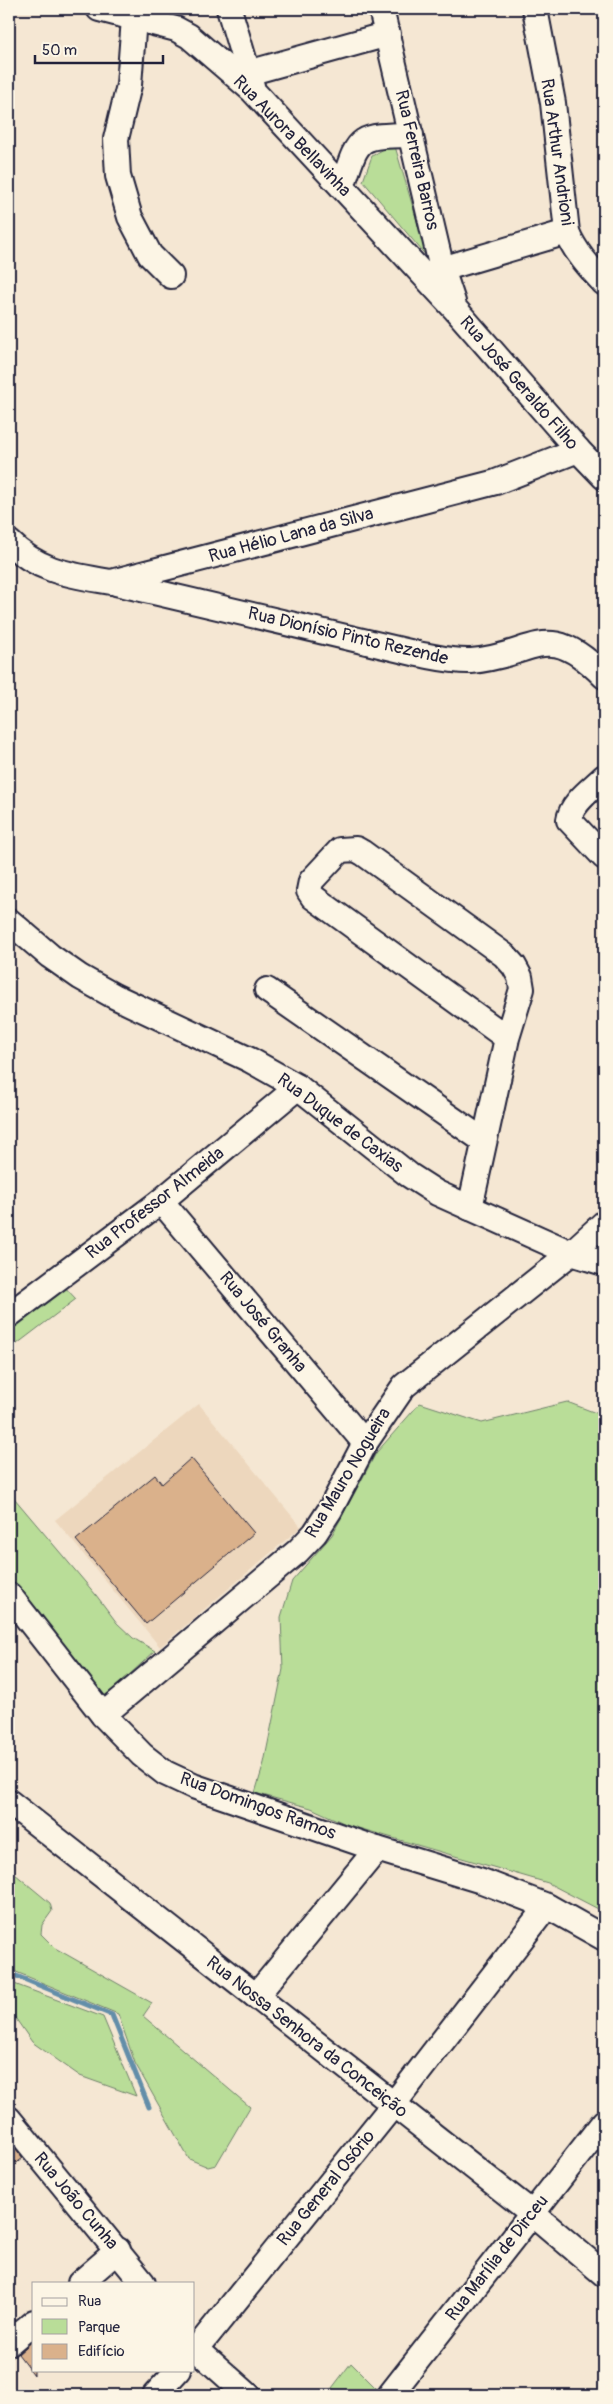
<svg xmlns="http://www.w3.org/2000/svg" width="613" height="2404" font-family="Pangolin,sans-serif">
  <style>
    .built { fill: #edd7bd }
    .green { fill: #b9dd98; stroke: #6e806a }
    .lines { fill: none; stroke-linecap: round; stroke-linejoin: round }
    .stream { stroke: #648ea9; stroke-width: 5 }
    .building { fill: #dab18b; stroke: #22223b }
    .minor-casing { stroke: #22223b; stroke-width: 28 }
    .minor { stroke: #fcf5e5; stroke-width: 24 }
    .labels { text-anchor: middle; dominant-baseline: central; stroke-width: 4; stroke-linejoin: round; paint-order: stroke }
    .street-label { font-size: 18px; fill: #22223b; stroke: #fcf5e5 }
  </style>
  <rect width="100%" height="100%" fill="#f5e7d3"/>
  <filter id="ink" filterUnits="userSpaceOnUse"><feTurbulence type="fractalNoise" baseFrequency=".02" numOctaves="2"/><feDisplacementMap in="SourceGraphic" scale="10" xChannelSelector="R" yChannelSelector="G"/><feConvolveMatrix kernelMatrix="1 2 1 2 8 2 1 2 1" color-interpolation-filters="sRGB"/></filter>
  <g filter="url(#ink)">
    <path class="built" d="M199,1404L301,1527L160,1647L55,1520Z"/>
    <g class="green">
      <path d="M394,143L428,258L363,181L372,156Z"/>
      <path d="M61,1283L76,1299L9,1350V1323Z"/>
      <path d="M567,1402L604,1416V1912L548,1883L348,1825L311,1808L255,1793L264,1763L283,1669L281,1617L292,1581L332,1535L376,1453L420,1403L482,1423Z"/>
      <path d="M9,1492L96,1595L117,1623L133,1638L155,1651L103,1699L9,1581Z"/>
      <path d="M9,1869L50,1903L52,1911L42,1925L41,1934L55,1948L152,2003L143,2016L250,2107L216,2165L208,2167L189,2159L135,2063L118,2014L9,1969Z"/>
      <path d="M9,1982L103,2017L136,2096L80,2076L32,2042L9,2009Z"/>
      <path d="M351,2363L379,2391L376,2395H339L332,2388Z"/>
    </g>
    <g class="lines">
      <path class="stream" d="M9,1973L112,2015L149,2107"/>
    </g>
    <g class="building">
      <path d="M191,1458L254,1533L146,1624L76,1540L155,1475L162,1484Z"/>
      <path d="M9,2140L23,2158L9,2169Z"/>
      <path d="M34,2340V2375L18,2354Z"/>
    </g>
    <g class="lines">
      <g class="minor-casing">
        <g id="minor">
          <path d="M99,9L176,29L189,36L253,91L456,310L578,450L604,477"/>
          <path d="M229,9L252,86"/>
          <path d="M381,9L442,269L453,302"/>
          <path d="M535,9L553,103L567,232C575,252 590,268 604,283"/>
          <path d="M134,18L129,85L116,139L118,176L130,217L150,255L171,276"/>
          <path d="M248,73L388,34"/>
          <path d="M342,187C359,136 356,136 411,135"/>
          <path d="M442,269L567,232"/>
          <path d="M9,542C39,572 71,575 111,582L496,482L578,450"/>
          <path d="M116,583L418,654C435,657 454,662 471,661C536,656 545,617 604,676"/>
          <path d="M604,777C593,788 571,803 569,820L604,857"/>
          <path d="M9,921L50,956L80,977L114,996L250,1060L298,1087L409,1175L437,1193L571,1253L604,1263"/>
          <path d="M267,990L484,1141"/>
          <path d="M161,1201L365,1443"/>
          <path d="M470,1208L507,1038L522,989L520,977L514,966L504,955L363,853L356,849L340,850L311,881L309,891L313,897L507,1038"/>
          <path d="M9,1315L161,1201L298,1087"/>
          <path d="M9,1595L103,1715L142,1755L165,1773L193,1786L377,1849L482,1881L547,1906L604,1938"/>
          <path d="M103,1715L298,1551L315,1533L330,1510L365,1443L404,1386L571,1253L604,1223"/>
          <path d="M9,1802L532,2213L604,2274"/>
          <path d="M256,1996L377,1849"/>
          <path d="M9,2119L143,2283"/>
          <path d="M80,2283L118,2250"/>
          <path d="M9,2343L34,2322"/>
          <path d="M194,2347L248,2395"/>
          <path d="M194,2352L393,2105L547,1906"/>
          <path d="M155,2395L178,2370"/>
          <path d="M390,2395L604,2122"/>
        </g>
      </g>
      <use href="#minor" class="minor"/>
    </g>
  </g>
  <g class="labels">
    <g class="street-label">
      <text transform="translate(292 136) rotate(46)">Rua Aurora Bellavinha</text>
      <text transform="translate(557 152) rotate(82)">Rua Arthur Andrioni</text>
      <text transform="translate(417 160) rotate(77)">Rua Ferreira Barros</text>
      <text transform="translate(519 383) rotate(49)">Rua José Geraldo Filho</text>
      <text transform="translate(291 535) rotate(-15)">Rua Hélio Lana da Silva</text>
      <text transform="translate(348 636) rotate(13)">Rua Dionísio Pinto Rezende</text>
      <text transform="translate(340 1123) rotate(37)">Rua Duque de Caxias</text>
      <text transform="translate(155 1203) rotate(-38)">Rua Professor Almeida</text>
      <text transform="translate(263 1322) rotate(50)">Rua José Granha</text>
      <text transform="translate(348 1473) rotate(-59)">Rua Mauro Nogueira</text>
      <text transform="translate(258 1806) rotate(20)">Rua Domingos Ramos</text>
      <text transform="translate(307 2037) rotate(38)">Rua Nossa Senhora da Conceição</text>
      <text transform="translate(326 2188) rotate(-51)">Rua General Osório</text>
      <text transform="translate(76 2201) rotate(50)">Rua João Cunha</text>
      <text transform="translate(497 2258) rotate(-52)">Rua Marília de Dirceu</text>
    </g>
  </g>
  <rect width="613" height="2404" fill="none" stroke="#fcf5e5" stroke-width="30"/>
  <rect x="15" y="15" width="583" height="2374" fill="none" stroke="#22223b" stroke-width="2" filter="url(#ink)"/>
  <rect x="32" y="2282" width="162" height="90" fill="#fcf5e5" stroke="#a5a1a1"/>
  <rect x="42" y="2298" width="25" height="8" fill="#fcf5e5" stroke="#a5a1a1"/>
  <text x="78" y="2306" font-size="15" fill="#22223b">Rua</text>
  <rect x="42" y="2319" width="25" height="15" fill="#b9dd98" stroke="#a5a1a1"/>
  <text x="78" y="2332" font-size="15" fill="#22223b">Parque</text>
  <rect x="42" y="2344" width="25" height="15" fill="#dab18b" stroke="#a5a1a1"/>
  <text x="78" y="2356" font-size="15" fill="#22223b">Edifício</text>
  <path d="M35 55v8h128v-8" fill="none" stroke="#22223b" stroke-width="2.5"/>
  <text x="42" y="55" font-size="15" fill="#22223b" stroke="#fcf5e5" stroke-width="4" paint-order="stroke">50 m</text>
</svg>
